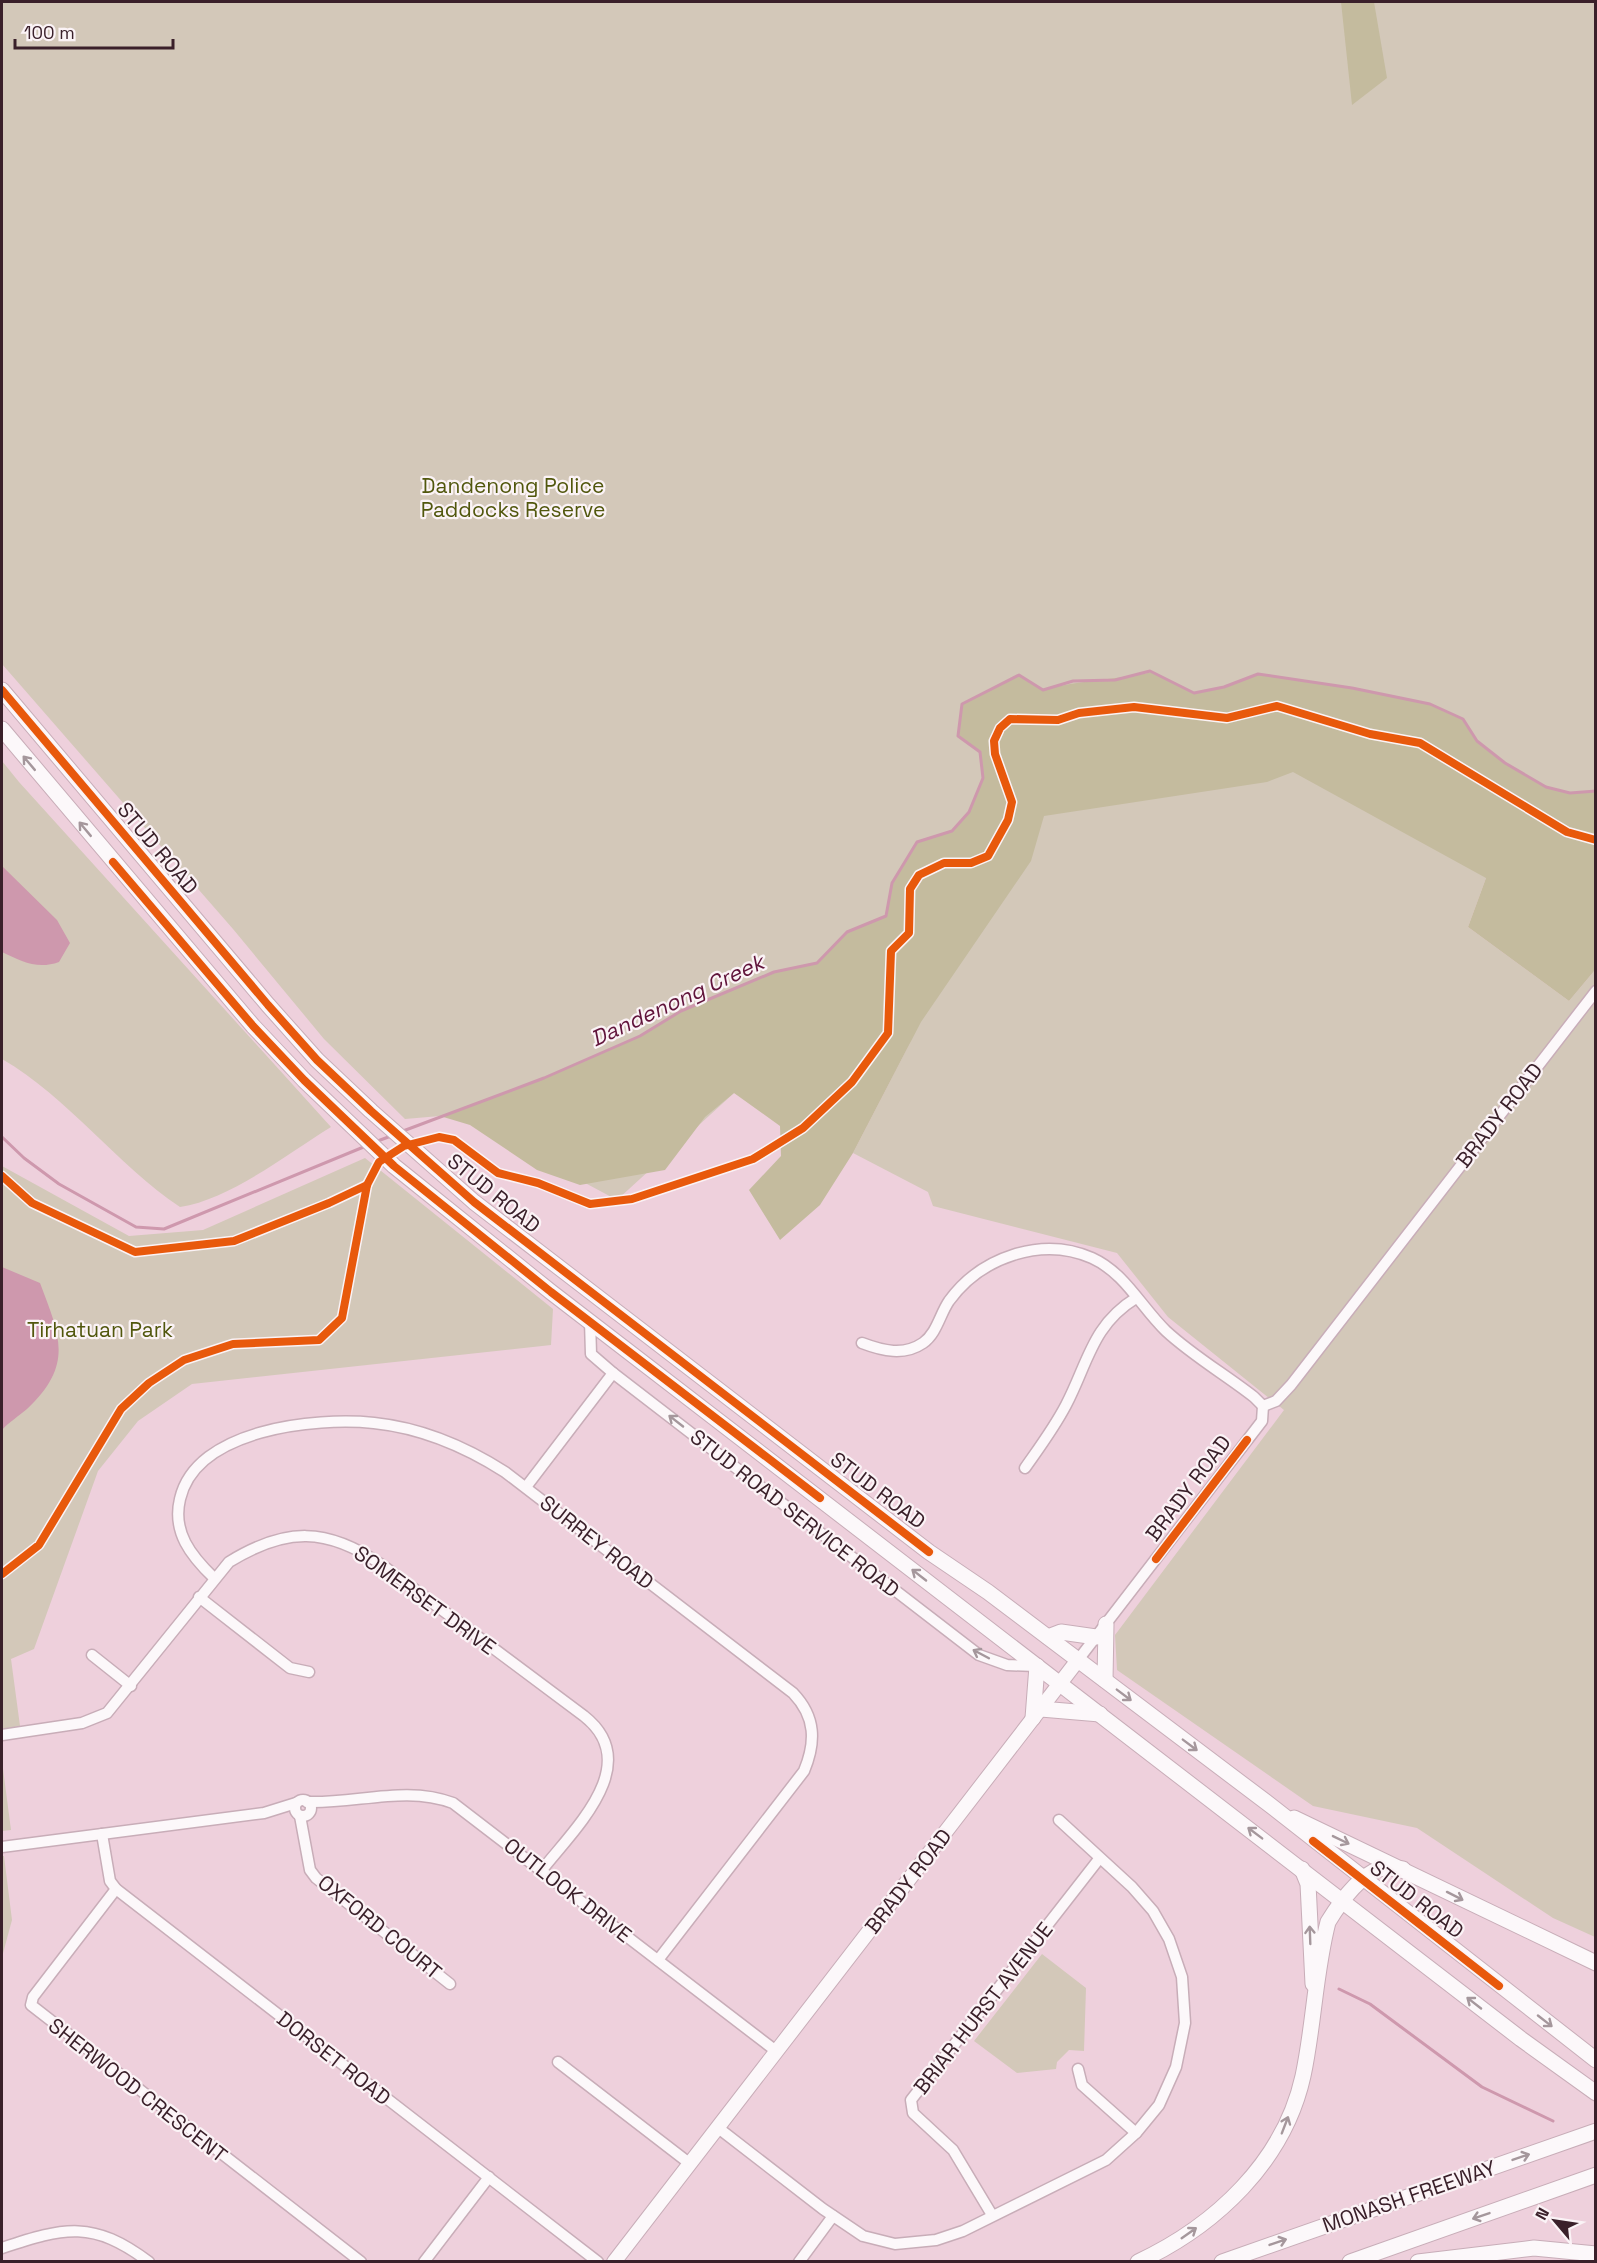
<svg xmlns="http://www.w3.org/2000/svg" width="1597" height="2263" font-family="'Space Grotesk',sans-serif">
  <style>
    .green { fill: #d3c8b9 }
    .forest { fill: #c4bb9e }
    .water { fill: #ce98ad }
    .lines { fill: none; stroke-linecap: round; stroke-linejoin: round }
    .stream { stroke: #ce98ad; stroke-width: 3 }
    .minor-casing { stroke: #c8adb8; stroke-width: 13 }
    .major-casing { stroke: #c8adb8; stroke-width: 16 }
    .highway-casing { stroke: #c8adb8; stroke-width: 17 }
    .minor { stroke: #fcf8fa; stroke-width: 10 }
    .major { stroke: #fcf8fa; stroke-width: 14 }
    .highway { stroke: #fcf8fa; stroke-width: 15 }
    .cycleway-casing { stroke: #fbf3f6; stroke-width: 11 }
    .cycleway { stroke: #e8590c; stroke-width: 8 }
    .oneway { stroke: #a5979c }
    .labels { text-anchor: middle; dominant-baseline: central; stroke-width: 4.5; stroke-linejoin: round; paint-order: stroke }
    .park-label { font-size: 21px; fill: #51570d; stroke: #fbf3f6 }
    .street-label { font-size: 21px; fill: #3a202a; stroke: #fbf3f6 }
    .water-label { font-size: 22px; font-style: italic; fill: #60133a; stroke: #fbf3f6 }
  </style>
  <rect width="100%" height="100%" fill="#eed0dc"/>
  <g class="green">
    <path d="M2,2H1595V791L1570,793L1546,787L1486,878L1468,927L1569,1001L1595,970V1937L1553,1918L1417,1828L1313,1806L1117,1670L1115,1635L1284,1410L1168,1317L1117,1253L933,1206L928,1192L853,1153L911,1041L842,1146L734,1093L617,1200L488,1131L465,1107L440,1116L405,1119L324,1039L233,929L2,664Z"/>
    <path d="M2,761L19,782L331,1127C287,1154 231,1199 180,1207C116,1164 69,1098 2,1059Z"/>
    <path d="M365,1158L553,1309L551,1345L192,1384L138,1421L98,1471L34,1649L11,1659L20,1726L2,1729V1166L129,1236L203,1230Z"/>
    <path d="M2,1761L11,1830L2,1831Z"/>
    <path d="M2,1856H4L12,1920L2,1957Z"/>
    <path d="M1042,1954L1086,1988L1084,2051L1069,2050L1057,2062L1056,2069L1017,2073L974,2041Z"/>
  </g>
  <g class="forest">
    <path d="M1341,2H1374L1387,78L1352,105Z"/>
    <path d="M1153,672L1194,693L1224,687L1258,674L1352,688L1430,704L1463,719L1477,741L1505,763L1546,787L1570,793L1595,791V970L1569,1001L1468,927L1486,878L1293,772L1267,782L1044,816L1031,861L921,1022L853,1153L820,1205L780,1240L749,1190L781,1156L780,1126L734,1093L705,1117L665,1170L580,1185L537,1170L470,1125L440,1116L544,1078L640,1036L681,1011L774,972L817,963L847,932L886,916L892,883L917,842L952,831L969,812L983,778L980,752L958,736L962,704L1019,675L1043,690C1079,680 1116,680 1153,672Z"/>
  </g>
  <g class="water">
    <path d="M2,866L57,920L70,943L59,962C37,970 21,961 2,952Z"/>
    <path d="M2,1267L40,1283C60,1336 74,1365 27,1409C19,1416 9,1422 2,1430Z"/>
  </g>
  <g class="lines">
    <g class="stream">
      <path d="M403,1131L544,1078L640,1036L681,1011L774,972L817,963L847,932L886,916L892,883L917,842L952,831L969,812L983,778L980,752L958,736L962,704L1019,675L1043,690L1073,681L1115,680L1150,671L1194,693L1224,687L1258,674L1352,688L1430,704L1463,719L1477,741L1505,763L1546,787L1570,793L1596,791"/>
      <path d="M2,1137L24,1158L59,1184L136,1227L164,1229L366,1146"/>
      <path d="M375,1142L391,1136"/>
      <path d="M1339,1989L1370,2004L1482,2087L1553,2121"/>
    </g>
    <g class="minor-casing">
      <g id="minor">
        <path d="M590,1321L591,1354L613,1373L979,1655L1007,1665L1036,1666"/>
        <path d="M862,1343C883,1351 904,1356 923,1343C937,1333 940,1314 949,1301C981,1257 1042,1236 1092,1258C1125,1273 1141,1307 1166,1331C1193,1356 1226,1375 1254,1397L1263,1406"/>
        <path d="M1263,1406L1276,1401L1291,1385L1596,991"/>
        <path d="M1025,1468C1039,1448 1054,1428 1066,1405C1088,1363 1092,1325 1136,1298"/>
        <path d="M526,1487L613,1373"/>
        <path d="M214,1578C191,1556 172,1532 180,1499C196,1429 315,1417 374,1423C422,1428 466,1447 505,1472L793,1693C816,1717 816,1742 804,1771L658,1960"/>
        <path d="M199,1597L290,1668L309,1672"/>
        <path d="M92,1655L131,1686"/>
        <path d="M1078,1660L1262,1421L1263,1406"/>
        <path d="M2,1735L82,1723L107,1713L229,1562C286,1527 327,1527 382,1565L584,1716C645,1764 574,1829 542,1870"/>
        <circle cx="303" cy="1808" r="8"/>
        <path d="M307,1802C356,1804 406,1785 453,1803L776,2051"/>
        <path d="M300,1816L310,1870L316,1878L450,1984"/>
        <path d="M102,1834L110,1881L116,1889L598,2262"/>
        <path d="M2,1847L264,1813L296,1803"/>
        <path d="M116,1889L33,1997L31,2005L361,2262"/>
        <path d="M558,2062L689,2163"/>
        <path d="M1078,2069L1082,2085L1136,2133"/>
        <path d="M717,2127L823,2209L863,2236L895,2244L936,2240L963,2231L1106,2160L1136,2133L1159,2105L1176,2067L1185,2023L1182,1977L1169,1939L1153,1911L1132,1887L1059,1820"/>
        <path d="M992,2215L953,2150L913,2113L911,2100L1099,1859"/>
        <path d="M2,2248C65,2227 93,2220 149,2262"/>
        <path d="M424,2262L489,2177"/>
        <path d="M799,2262L833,2216"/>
      </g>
    </g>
    <g class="major-casing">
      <path id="major" d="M614,2262L1078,1660"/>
    </g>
    <g class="highway-casing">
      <g id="highway">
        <path d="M2,690L268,1005L317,1060L371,1111L474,1202L929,1552L988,1592L1270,1805L1596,2060"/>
        <path d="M2,729L253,1026L304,1080L394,1166L551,1292L1521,2039L1596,2093"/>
        <path d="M1048,1637L1061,1632L1096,1637"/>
        <path d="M1105,1680L1106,1624"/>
        <path d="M1041,1709L1100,1714"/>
        <path d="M1033,1718L1037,1666"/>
        <path d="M1294,1818L1596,1963"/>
        <path d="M1302,1869L1308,1884L1313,1984"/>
        <path d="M1138,2262C1215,2226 1284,2162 1303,2076C1314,2025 1315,1972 1328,1922C1339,1904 1358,1877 1379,1869C1387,1867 1395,1868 1403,1869"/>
        <path d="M1222,2262L1596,2131"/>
        <path d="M1350,2262L1596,2175"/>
        <path d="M1418,2262L1534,2248L1596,2254"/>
      </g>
    </g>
    <use href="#minor" class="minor"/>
    <use href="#major" class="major"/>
    <use href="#highway" class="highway"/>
    <g class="cycleway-casing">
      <g id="cycleway">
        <path d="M2,690L268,1005L317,1060L371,1111L474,1202L929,1552"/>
        <path d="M113,862L253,1026L304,1080L394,1166L551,1292L820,1498"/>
        <path d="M2,1176L32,1203L135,1252L234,1241L329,1203L367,1185"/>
        <path d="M1156,1559L1247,1440"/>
        <path d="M2,1574L39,1545L121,1409L149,1383L184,1360L233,1344L319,1340L342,1318L367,1185L379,1162L404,1146L439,1137L454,1140L498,1173L538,1183L590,1204L632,1199L753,1159L803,1128L852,1082L888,1033L891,951L909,933L910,889L919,875L944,863H971L988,856L1008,820L1012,802L995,754L994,741L1000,728L1010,719L1058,720L1079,713L1134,707L1227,718L1277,706L1370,734L1420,743L1567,832L1596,840"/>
        <path d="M1313,1841L1499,1986"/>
      </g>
    </g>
    <use href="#cycleway" class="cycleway"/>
  </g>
  <defs><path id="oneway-shaft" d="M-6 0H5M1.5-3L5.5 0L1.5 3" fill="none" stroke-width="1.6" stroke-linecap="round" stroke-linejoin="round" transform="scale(1.5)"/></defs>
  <g class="oneway">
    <use href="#oneway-shaft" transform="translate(29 763) rotate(-130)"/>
    <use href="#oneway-shaft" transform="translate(85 829) rotate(-130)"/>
    <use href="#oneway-shaft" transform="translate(676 1421) rotate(-142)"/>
    <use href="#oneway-shaft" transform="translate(919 1575) rotate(-142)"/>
    <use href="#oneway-shaft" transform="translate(981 1654) rotate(-152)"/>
    <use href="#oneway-shaft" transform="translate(1124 1695) rotate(37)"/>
    <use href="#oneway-shaft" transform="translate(1190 1745) rotate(37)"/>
    <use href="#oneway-shaft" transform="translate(1255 1833) rotate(-143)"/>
    <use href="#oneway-shaft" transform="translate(1341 1840) rotate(26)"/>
    <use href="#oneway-shaft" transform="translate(1455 1896) rotate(27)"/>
    <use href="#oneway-shaft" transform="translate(1310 1935) rotate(-92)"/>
    <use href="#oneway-shaft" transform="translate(1474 2003) rotate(-142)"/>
    <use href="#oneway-shaft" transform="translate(1545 2021) rotate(38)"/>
    <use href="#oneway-shaft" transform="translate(1285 2125) rotate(-69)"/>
    <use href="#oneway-shaft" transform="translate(1521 2157) rotate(-19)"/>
    <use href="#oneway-shaft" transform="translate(1481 2216) rotate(161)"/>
    <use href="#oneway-shaft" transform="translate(1189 2233) rotate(-35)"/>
    <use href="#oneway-shaft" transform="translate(1278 2242) rotate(-19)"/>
  </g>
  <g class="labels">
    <g class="park-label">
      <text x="513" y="485">Dandenong Police<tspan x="513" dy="24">Paddocks Reserve</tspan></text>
      <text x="100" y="1329">Tirhatuan Park</text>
    </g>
    <g class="street-label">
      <text transform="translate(158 848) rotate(50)">STUD ROAD</text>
      <text transform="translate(1499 1115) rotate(-52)">BRADY ROAD</text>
      <text transform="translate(494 1193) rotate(39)">STUD ROAD</text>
      <text transform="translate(1188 1488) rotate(-53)">BRADY ROAD</text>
      <text transform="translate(878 1490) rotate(37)">STUD ROAD</text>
      <text transform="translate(795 1513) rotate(38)">STUD ROAD SERVICE ROAD</text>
      <text transform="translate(597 1542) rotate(38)">SURREY ROAD</text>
      <text transform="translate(425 1600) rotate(36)">SOMERSET DRIVE</text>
      <text transform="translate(908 1881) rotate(-52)">BRADY ROAD</text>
      <text transform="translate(568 1890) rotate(38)">OUTLOOK DRIVE</text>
      <text transform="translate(1417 1899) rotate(38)">STUD ROAD</text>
      <text transform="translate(380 1927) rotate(39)">OXFORD COURT</text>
      <text transform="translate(983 2008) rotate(-52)">BRIAR HURST AVENUE</text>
      <text transform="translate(334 2058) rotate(38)">DORSET ROAD</text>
      <text transform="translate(138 2090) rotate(38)">SHERWOOD CRESCENT</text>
      <text transform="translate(1409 2196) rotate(-19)">MONASH FREEWAY</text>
    </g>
    <g class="water-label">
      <text transform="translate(677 1000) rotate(-25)">Dandenong Creek</text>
    </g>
  </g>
  <rect width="1597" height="2263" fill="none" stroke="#3a202a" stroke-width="6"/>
  <g transform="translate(1555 2221) rotate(299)" stroke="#fbf3f6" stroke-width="4.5" paint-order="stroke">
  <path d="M0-4.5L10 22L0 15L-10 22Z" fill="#3a202a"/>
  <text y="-9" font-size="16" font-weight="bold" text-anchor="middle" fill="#3a202a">N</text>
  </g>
  <path d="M15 39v9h158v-9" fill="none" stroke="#3a202a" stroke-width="3"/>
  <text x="24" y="39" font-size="18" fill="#3a202a" stroke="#fbf3f6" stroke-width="4.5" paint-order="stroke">100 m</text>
</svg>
